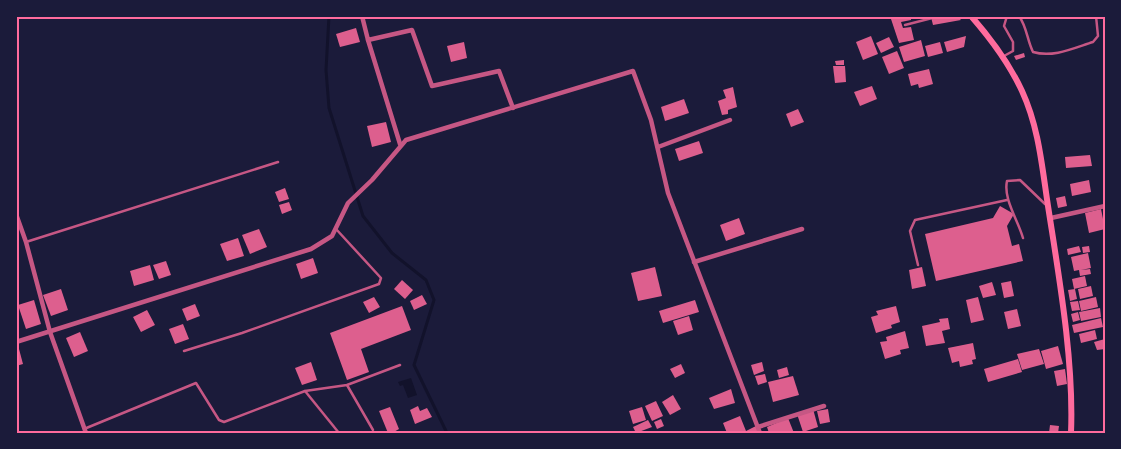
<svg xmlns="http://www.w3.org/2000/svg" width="1121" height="449" font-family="'DejaVu Sans',sans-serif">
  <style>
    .water { fill: #12122b }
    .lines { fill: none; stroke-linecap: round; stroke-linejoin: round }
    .stream { stroke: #12122b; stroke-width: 3 }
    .building { fill: #dd5f8e }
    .service { stroke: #c65784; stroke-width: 2.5 }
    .minor { stroke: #c65784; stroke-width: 4.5 }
    .secondary { stroke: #ff6b9d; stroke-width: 6 }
    .neatline { fill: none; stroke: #ff6b9d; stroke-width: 2 }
  </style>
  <rect width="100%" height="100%" fill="#1b1b3a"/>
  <path class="water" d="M411,378L417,395L408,398L403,385L400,386L398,382Z"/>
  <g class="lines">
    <path class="stream" d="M329,16L326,70L329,108L363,216L392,253L426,280L434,300L414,365L447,433"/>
  </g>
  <g class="building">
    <path d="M890,16H911V20L901,22L903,28L911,27L914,40L899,43Z"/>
    <path d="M957,16L961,20L933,25L931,17Z"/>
    <path d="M356,28L360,42L340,47L336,34Z"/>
    <path d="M871,36L878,54L863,60L856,42Z"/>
    <path d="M966,36L964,47L947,52L944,42Z"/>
    <path d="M889,37L894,47L881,53L876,43Z"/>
    <path d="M921,40L925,56L904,62L899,47Z"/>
    <path d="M464,42L467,58L451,62L447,46Z"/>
    <path d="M940,42L943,53L928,57L925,46Z"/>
    <path d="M897,51L904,68L889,74L882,57Z"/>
    <path d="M1024,53L1025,57L1016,60L1014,56Z"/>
    <path d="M844,60V65H836L835,61Z"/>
    <path d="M833,66H845L846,82L835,83Z"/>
    <path d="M929,69L933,84L919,88L918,84L911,86L908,74Z"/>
    <path d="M872,86L877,99L860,106L854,92Z"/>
    <path d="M733,87L737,107L728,110V114L722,115L718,101L726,98L723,90Z"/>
    <path d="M684,99L689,113L665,121L661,107Z"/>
    <path d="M798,109L804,122L791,127L786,114Z"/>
    <path d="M386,122L391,142L372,147L367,126Z"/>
    <path d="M699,141L703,153L679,161L675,149Z"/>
    <path d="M1090,155L1092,166L1066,168L1065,157Z"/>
    <path d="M1089,180L1091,192L1072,196L1070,184Z"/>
    <path d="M285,188L289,199L279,202L275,192Z"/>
    <path d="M1065,196L1067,206L1058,208L1056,198Z"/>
    <path d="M289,202L292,210L282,214L279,205Z"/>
    <path d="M1000,206L1014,214L1007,226L1012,246L1019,244L1023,261L936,281L925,234L993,218Z"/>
    <path d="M1101,209L1105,229L1089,233L1085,213Z"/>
    <path d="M739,218L745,234L726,241L720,225Z"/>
    <path d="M259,229L267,247L250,254L242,235Z"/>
    <path d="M238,238L244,256L227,261L220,244Z"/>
    <path d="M1079,246L1081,252L1068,255L1067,249Z"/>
    <path d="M1089,246L1090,252L1083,253L1082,247Z"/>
    <path d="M1088,253L1091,268L1081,270L1090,269L1091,274L1080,276L1079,270L1074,271L1071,257Z"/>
    <path d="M313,258L318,273L301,279L296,264Z"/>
    <path d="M166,261L171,275L159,279L153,265Z"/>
    <path d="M150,265L154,280L134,286L130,271Z"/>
    <path d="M655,267L662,296L638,301L631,273Z"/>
    <path d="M922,267L926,286L912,289L909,270Z"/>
    <path d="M1085,276L1087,286L1074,289L1072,279Z"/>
    <path d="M402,280L413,290L405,299L394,289Z"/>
    <path d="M1011,281L1014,296L1004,298L1001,283Z"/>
    <path d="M992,282L996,295L983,298L979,286Z"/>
    <path d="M1091,286L1093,296L1080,299L1078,289Z"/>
    <path d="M61,289L68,310L51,316L43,295Z"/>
    <path d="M1075,289L1077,299L1070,301L1068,290Z"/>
    <path d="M422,295L427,304L414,310L410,301Z"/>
    <path d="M374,297L380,307L369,313L363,302Z"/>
    <path d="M978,297L984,320L971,323L966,300Z"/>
    <path d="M1096,297L1098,307L1081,311L1079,301Z"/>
    <path d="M34,300L41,324L26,329L18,305Z"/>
    <path d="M695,300L699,312L663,323L659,311Z"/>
    <path d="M1078,301L1080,310L1072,311L1070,302Z"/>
    <path d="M195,304L200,316L187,321L182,309Z"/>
    <path d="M402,306L411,330L361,349L369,372L347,380L330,333Z"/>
    <path d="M896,306L900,322L891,325L892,328L876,333L871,317L878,315L876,311Z"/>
    <path d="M1100,308L1101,317L1081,321L1079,312Z"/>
    <path d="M1017,309L1021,326L1008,329L1004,312Z"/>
    <path d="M147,310L155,325L141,332L133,317Z"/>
    <path d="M1078,312L1080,320L1073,322L1071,314Z"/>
    <path d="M689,316L693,330L678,335L673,321Z"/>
    <path d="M948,318L950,329L942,331L945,343L926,346L922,326L940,322L939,319Z"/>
    <path d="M1101,318L1103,327L1074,333L1072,325Z"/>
    <path d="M183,324L189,339L175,344L169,329Z"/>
    <path d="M1095,330L1097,339L1081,343L1079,334Z"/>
    <path d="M905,331L909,348L900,350L901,354L885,359L880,342L887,341L886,337Z"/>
    <path d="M80,332L88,351L74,357L66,338Z"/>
    <path d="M1105,339V349L1097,350L1094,342Z"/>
    <path d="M973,343L976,359L972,360L973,364L960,367L959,361L952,363L948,348Z"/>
    <path d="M1058,346L1063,364L1046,369L1041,351Z"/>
    <path d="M19,349L23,364L16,366V350Z"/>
    <path d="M1039,349L1044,364L1022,370L1017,354Z"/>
    <path d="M1018,359L1022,372L988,382L984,369Z"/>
    <path d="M311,362L317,380L302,385L295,368Z"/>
    <path d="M762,362L764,371L754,375L751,365Z"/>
    <path d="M681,364L685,373L675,378L670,369Z"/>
    <path d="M787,367L789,375L779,378L777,370Z"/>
    <path d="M1065,369L1067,384L1057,386L1054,371Z"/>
    <path d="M765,374L767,382L758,385L755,376Z"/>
    <path d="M793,376L799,395L773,402L768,382Z"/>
    <path d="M731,389L735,403L714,409L709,398Z"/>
    <path d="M673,395L681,409L670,415L662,402Z"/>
    <path d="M656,401L663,416L652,421L645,406Z"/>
    <path d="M418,406L420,411L427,408L432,417L415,424L410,410Z"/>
    <path d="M390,407L399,429L392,433H388L379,411Z"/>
    <path d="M642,407L646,420L633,424L629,411Z"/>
    <path d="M813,409L818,427L803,432L797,414Z"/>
    <path d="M828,409L830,422L820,424L817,411Z"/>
    <path d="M740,416L746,431L756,426L759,433H727L723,423Z"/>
    <path d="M788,418L794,433H769L767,427Z"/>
    <path d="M661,419L664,426L657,429L654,422Z"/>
    <path d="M648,420L652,427L636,433L633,427Z"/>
    <path d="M1050,425L1059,426L1058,433H1049Z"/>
  </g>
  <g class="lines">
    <g class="service">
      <path d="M1019,16C1027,27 1027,40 1033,52C1053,58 1074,48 1093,42L1098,36L1096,16"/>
      <path d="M905,25L940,16"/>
      <path d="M1004,56L1013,51V42L1004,26L1007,16"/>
      <path d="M1023,238C1018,220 1003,199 1007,181L1020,180L1045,204"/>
      <path d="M26,242L278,162"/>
      <path d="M918,265L910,231L915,220L1007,200"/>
      <path d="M184,351L242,333L379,284L381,278L336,229"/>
      <path d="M347,385L373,430"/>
      <path d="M305,391L339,433"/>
      <path d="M84,429L196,383L219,420L224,422L305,391L347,385L400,365"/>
    </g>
    <g class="minor">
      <path d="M362,16L368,40L412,30L432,86L499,71L513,108"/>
      <path d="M368,40L400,144"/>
      <path d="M658,147L730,120"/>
      <path d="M16,214L26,242L50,332L86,433"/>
      <path d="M1051,218L1105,206"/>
      <path d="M694,262L802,229"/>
      <path d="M16,342L311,249L332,236L348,203L372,180L406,140L633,71L651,120L668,193L760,433"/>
      <path d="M758,427L824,406"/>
    </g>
    <path class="secondary" d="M971,16C992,40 1009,63 1022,91C1039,128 1042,167 1048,206C1059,277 1074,361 1071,433"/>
  </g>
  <rect width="1121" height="449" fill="none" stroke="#1b1b3a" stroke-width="35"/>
  <rect x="18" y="18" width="1086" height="414" class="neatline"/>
</svg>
